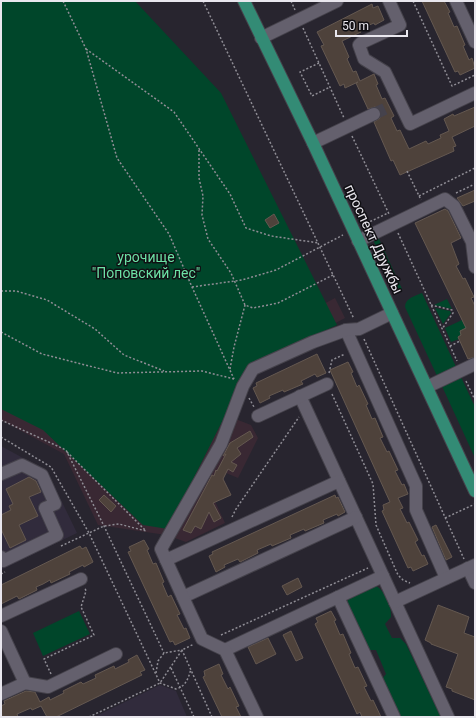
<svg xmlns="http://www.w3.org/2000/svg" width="476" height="718" font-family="Roboto,sans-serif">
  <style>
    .industrial { fill: #392833 }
    .built { fill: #312b3c }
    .green { fill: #00462a }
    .building { fill: #4e423b; stroke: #645850 }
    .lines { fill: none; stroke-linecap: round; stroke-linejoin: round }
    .minor-tunnel { stroke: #45424c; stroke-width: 12; stroke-dasharray: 12 6; stroke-linecap: butt }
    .minor-casing { stroke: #45424b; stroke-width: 14 }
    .major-casing { stroke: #45424b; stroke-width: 14 }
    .path { stroke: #8f8d95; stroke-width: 1.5; stroke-dasharray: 2 2; stroke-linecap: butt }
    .minor { stroke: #64606d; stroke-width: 12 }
    .major { stroke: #338b75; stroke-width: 12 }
    .labels { text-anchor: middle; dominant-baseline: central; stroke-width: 3; stroke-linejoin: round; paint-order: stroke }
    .street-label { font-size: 14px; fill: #e9e7ee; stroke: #100f13 }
    .park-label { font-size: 14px; fill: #6ce1a5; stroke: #100f13 }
  </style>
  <rect width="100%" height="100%" fill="#28252f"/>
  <path class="industrial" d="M335,298L345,318L256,365L233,418L251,425L258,438L238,478L226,473L213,497L225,523L186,542L166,535L98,525L64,454L1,420V366L237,350Z"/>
  <g class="built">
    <path d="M1,446L47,471L77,533L1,570Z"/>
    <path d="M160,685L176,691L187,717H94Z"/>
  </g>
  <g class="green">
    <path d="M1,1H135L221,93L337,325L250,366L168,529L143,525L43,430L1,409Z"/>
    <path d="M375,239H379L402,289V291L398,292L374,242Z"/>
    <path d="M422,293L457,369L438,378L405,307C405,298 415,296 422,293Z"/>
    <path d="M447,299L452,309L434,305Z"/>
    <path d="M435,308L450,311L451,313L443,324Z"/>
    <path d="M462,320L464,325L468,323L469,327L458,337L459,339L451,342L445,328Z"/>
    <path d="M460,375L475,407V458L441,384Z"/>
    <path d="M376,586C385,591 392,607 391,617L385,624L392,638H400L406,644L441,717H397L382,679L386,674L376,650H369L346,605L349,597Z"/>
    <path d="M79,611L90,634L43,656L33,633Z"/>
  </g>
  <g class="building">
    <path d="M422,1H444L450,12L448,13L454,27L457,26L465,45L463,46L469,60L472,58L475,68L460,75L458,71L455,72Z"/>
    <path d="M372,4L373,8L378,6L384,20L375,25L374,23L360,29L361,32L342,41L349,57L347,59L353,72L356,71L360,81L374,74L378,84L376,85L382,99L385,98L394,116L391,118L397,131L400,130L409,149L426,141L428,144L441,138L440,135L449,131L444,119L453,114L454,116L475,107V126L452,137L456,146L453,147L454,151L400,175L393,160L391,161L374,122L380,118L381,114V110L375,107L368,109L356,83L358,82L345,88L344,84L340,86L321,46L324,45L317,32Z"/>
    <path d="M475,190V201L463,206L457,198Z"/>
    <path d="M445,209L448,211L461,238L451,243L459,264L456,266L463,279L465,278L474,297L471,298L475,306V357L468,359L458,337L461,335L460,331L466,328L415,223Z"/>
    <path d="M274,214L279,223L270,228L265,220Z"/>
    <path d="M317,354L326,373L317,377L315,374L301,381L303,384L284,392L283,390L269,396L270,398L260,403L253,388L257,386L256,383Z"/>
    <path d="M348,362L353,372L351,373L357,387L359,385L368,404L366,405L372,419L375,418L383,437L380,438L387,452L389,451L398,470L395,471L402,485L404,484L408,494L398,498L403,508L400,509L407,523L409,522L418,540L415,542L422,556L424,555L428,564L413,571L411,567L408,568L382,511L384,510L383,505L390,502L330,370Z"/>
    <path d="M250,431L253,437L237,448L241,454L231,462L237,465L233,472L228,469L223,479L231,495L213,503L221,518L214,522L209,512L201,529L195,526L191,533L183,530L212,475L214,476L216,470L217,471L226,454L223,456L230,443Z"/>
    <path d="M29,477L36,481L41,492L29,497L38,516L19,525L26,540L10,548L1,529V515L11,510L9,506L13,504L6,489Z"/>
    <path d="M104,495L116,506L111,512L99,500Z"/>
    <path d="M335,495L336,498L338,497L345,512L338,516L337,514L323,520L324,523L305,531L304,529L290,535L291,538L272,546L271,544L257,550L258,553L240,562L238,559L224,565L225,567L216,572L209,556L213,554L212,552Z"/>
    <path d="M436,525L452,557L446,560L432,527Z"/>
    <path d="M144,540L149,549L147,550L153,564L156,563L164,582L162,583L168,597L171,595L180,614L177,615L184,629L186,628L190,638L175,645L173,641L170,642L128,552L131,551L129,547Z"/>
    <path d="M80,546L82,549L86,547L93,562L84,567L83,565L69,572L70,574L51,583L50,580L43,584L36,587L37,590L19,599L17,596L1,604V585Z"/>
    <path d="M298,578L302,587L287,595L282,586Z"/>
    <path d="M438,605L469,617L464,633L475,637V700L452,691V689L446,687L458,654L431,644V643L425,640Z"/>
    <path d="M331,611L336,620L334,621L340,635L343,634L351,653L349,654L355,668L358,667L367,686L364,687L371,701L373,700L381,717H362L360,712L357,714L315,624L318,622L316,618Z"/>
    <path d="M291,631L303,658L296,661L283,635Z"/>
    <path d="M268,638L276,654L256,664L248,647Z"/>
    <path d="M137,655L145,670L140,672L142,675L56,717H47L41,706L32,710L31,708L17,714L18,717H1V706L5,704L4,701L26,691L35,692L40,702L49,697L50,700L64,693L63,691L81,682L83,684L96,678L95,675L114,666L115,669L129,662L128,660Z"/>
    <path d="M219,664L223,674L221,675L228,689L230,687L239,706L236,707L241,717H222L203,677L205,676L204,671Z"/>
  </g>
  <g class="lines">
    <path class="minor-tunnel" d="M374,114L389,107"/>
    <g class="minor-casing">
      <g id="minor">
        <path d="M389,1L400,25L361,43L359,45L364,59L385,72L410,124L475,93"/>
        <path d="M456,1L475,42"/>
        <path d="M261,38L337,1"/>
        <path d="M313,143L374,114"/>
        <path d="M358,241L445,199L454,206L472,242L475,267"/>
        <path d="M346,330L416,486V510L446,578"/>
        <path d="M427,387L475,364"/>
        <path d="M300,396L448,717"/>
        <path d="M258,416L327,384"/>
        <path d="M1,474L22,465L42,475L55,504L45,508L57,535L3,561L1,557"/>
        <path d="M166,560L339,481"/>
        <path d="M468,568L475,583"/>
        <path d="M183,597L356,517"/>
        <path d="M338,597L394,717"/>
        <path d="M395,602L475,565"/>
        <path d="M1,616L81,579"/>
        <path d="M1,631L25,683"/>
        <path d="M225,650L383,576"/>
        <path d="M1,694L25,683L48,687L116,654"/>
        <path d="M257,717L225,650L202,639L161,549L221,444L243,386L253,369L313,342L346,330L359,329L392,313"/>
      </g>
    </g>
    <g class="major-casing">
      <path id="major" d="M244,1L313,143L475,491"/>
    </g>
    <g class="path">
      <path d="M63,1L86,49L117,158L169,234L192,287L234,379"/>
      <path d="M203,1L354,319"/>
      <path d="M291,1L295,10"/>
      <path d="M413,1L452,86L475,75"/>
      <path d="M303,28L344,118"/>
      <path d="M86,49L174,112L230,194L246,228L271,236L319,243"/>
      <path d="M319,63L300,72L312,96L330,87"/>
      <path d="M352,136L389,214"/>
      <path d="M199,150V178L203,196L202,215L208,239L231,273L245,305L253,308L278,303L333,275"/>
      <path d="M407,171L421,200"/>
      <path d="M456,193L475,184"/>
      <path d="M419,196L475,168"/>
      <path d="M363,225L388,213"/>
      <path d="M398,233L457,361"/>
      <path d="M192,287L242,280L276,270L343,235"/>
      <path d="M1,291H16L47,300L95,329L124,355L164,371"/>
      <path d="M431,305L452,310L453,313L442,329"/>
      <path d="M1,332L42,354L117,373L202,371L234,379"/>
      <path d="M364,339L464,559"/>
      <path d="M450,346L460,341"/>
      <path d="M230,369L234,347L245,305"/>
      <path d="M329,373L332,360L345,354"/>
      <path d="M466,381L475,400"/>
      <path d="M332,394L373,484L376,525L398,575L403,580L410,583"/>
      <path d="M249,398L254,407"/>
      <path d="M1,420L66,450L104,526L164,653"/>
      <path d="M1,437L51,467L89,533L160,683L176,689C186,686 188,679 191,669"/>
      <path d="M67,452L145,530"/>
      <path d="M232,517L236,509L299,417"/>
      <path d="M445,518L475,504"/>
      <path d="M61,546L104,526L119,524L146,531"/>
      <path d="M1,574L5,572"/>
      <path d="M221,635L368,568"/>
      <path d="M171,668L194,717"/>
      <path d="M156,673L158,661L164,653L182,650L212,717"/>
      <path d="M51,674L44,659L94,635L81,607L86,591L85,588"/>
      <path d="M89,717L160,683L182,650L194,644"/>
    </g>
    <use href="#minor" class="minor"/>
    <use href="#major" class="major"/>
  </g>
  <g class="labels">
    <g class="street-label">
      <text transform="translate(374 239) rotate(65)">проспект Дружбы</text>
    </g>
    <g class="park-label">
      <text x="146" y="257">урочище<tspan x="146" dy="16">"Поповский лес"</tspan></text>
    </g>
  </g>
  <rect width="476" height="718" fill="none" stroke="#e9e7ee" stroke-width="4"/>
  <path d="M336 30v6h71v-6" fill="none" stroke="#e9e7ee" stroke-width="2"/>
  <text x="342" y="30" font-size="12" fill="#e9e7ee" stroke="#100f13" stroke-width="3" paint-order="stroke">50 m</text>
</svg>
